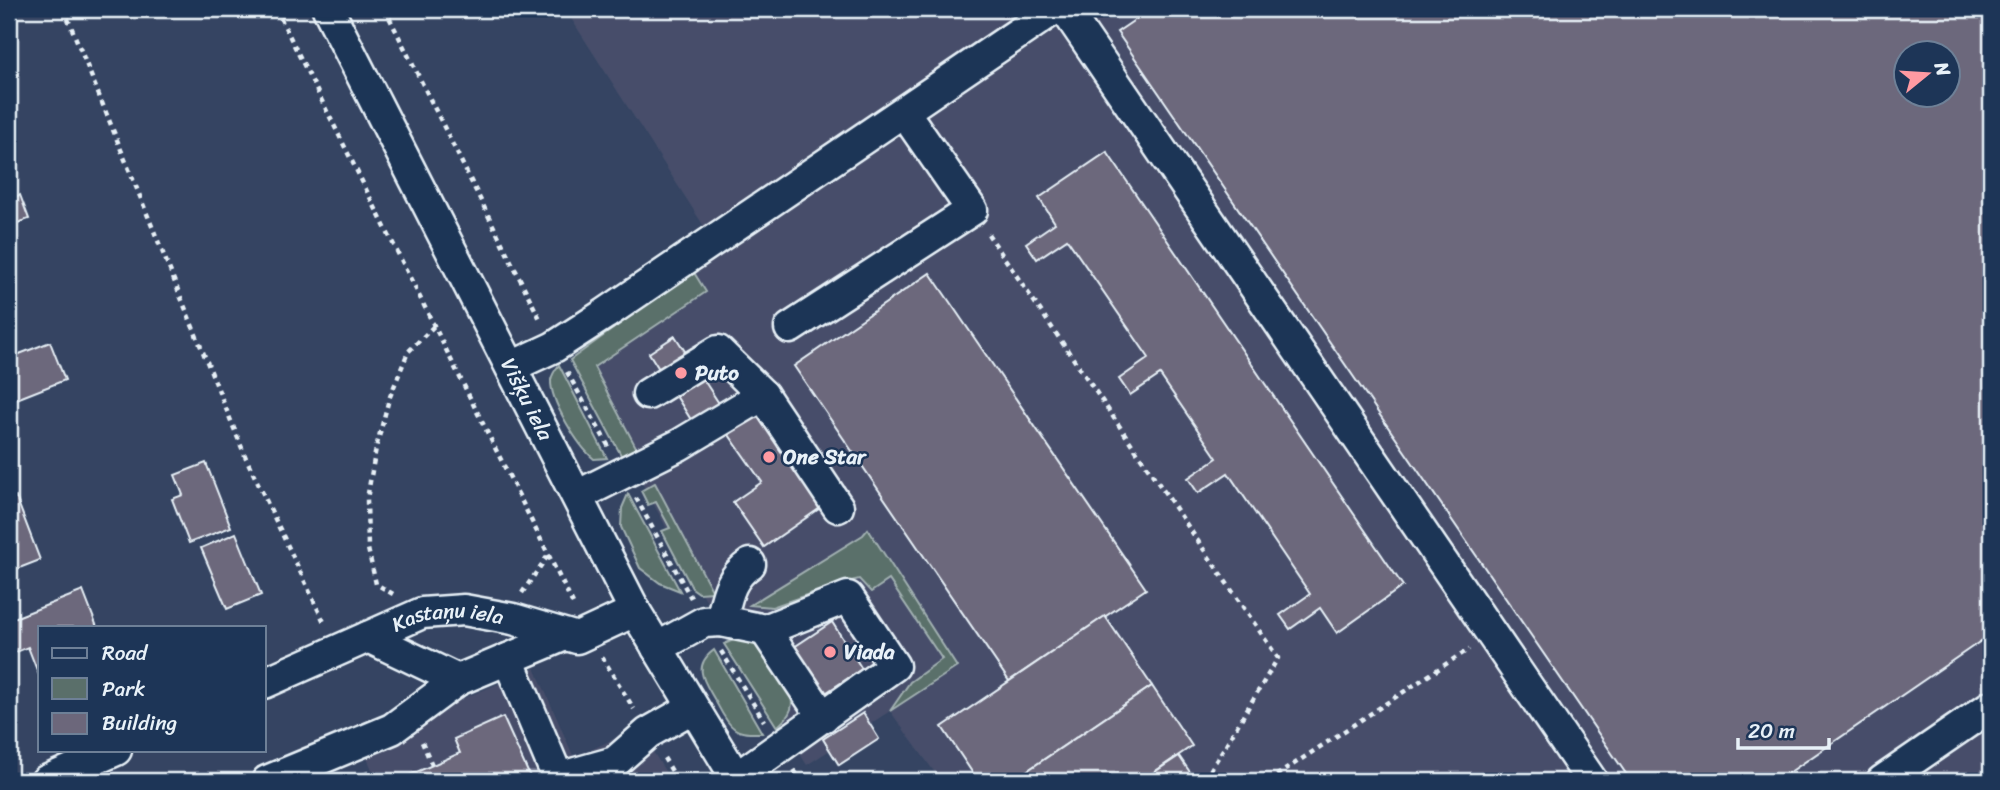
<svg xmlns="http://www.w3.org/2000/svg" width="2000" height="790" font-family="Sriracha,sans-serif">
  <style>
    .built { fill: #464e6a; fill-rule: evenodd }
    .green { fill: #5a6f6a; stroke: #a1b0b1; stroke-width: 2 }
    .building { fill: #6c677b; stroke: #e8f1f8; stroke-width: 2; fill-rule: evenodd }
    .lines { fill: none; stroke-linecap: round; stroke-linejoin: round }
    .minor-casing { stroke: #e8f1f8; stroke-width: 35 }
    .path { stroke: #e8f1f8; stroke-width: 4.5; stroke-dasharray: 5 5; stroke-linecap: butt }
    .minor { stroke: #1d3557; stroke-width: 30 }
    .poi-dot { fill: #ff9aa2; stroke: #1d3557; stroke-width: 2.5 }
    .labels { text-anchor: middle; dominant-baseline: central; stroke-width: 5; stroke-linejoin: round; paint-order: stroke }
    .poi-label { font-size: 21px; font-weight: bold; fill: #e8f1f8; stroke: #1d3557; text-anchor: start }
    .street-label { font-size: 21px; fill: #e8f1f8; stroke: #1d3557 }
  </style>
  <rect width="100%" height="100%" fill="#354462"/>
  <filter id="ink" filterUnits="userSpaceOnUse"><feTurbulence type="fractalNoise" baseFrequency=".0143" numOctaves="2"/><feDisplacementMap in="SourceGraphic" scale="14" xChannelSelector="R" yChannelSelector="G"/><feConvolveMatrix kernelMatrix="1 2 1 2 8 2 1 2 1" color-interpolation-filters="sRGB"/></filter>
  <g filter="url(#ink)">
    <g class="built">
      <path d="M565,9H1991V781H941L890,711L807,765L740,662L579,368L704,289L693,271L721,253ZM1906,52H1948V94H1906Z"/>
      <path d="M535,668L574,758L638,727L671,781H377L360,742Z"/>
    </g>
    <g class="green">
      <path d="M693,271L706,292L594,367L637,449L622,457L570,360Z"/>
      <path d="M559,365L607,458L594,459C578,446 550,401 551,380C552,374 555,370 559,365Z"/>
      <path d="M655,483L713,592L699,593L692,588L662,531L670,528L656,502L648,505L641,491Z"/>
      <path d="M628,494L680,591L660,583L640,568L621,527L622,508Z"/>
      <path d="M868,529L957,667L890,711L910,682L942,659L889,580L871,592L859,579L835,585L772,607L750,605L863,535Z"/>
      <path d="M736,639L758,644C765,655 789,688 791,698C795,710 785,720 777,727L724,644Z"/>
      <path d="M714,650L762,733C753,733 742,734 735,729C726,723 721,711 716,702C705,682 691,667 714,650Z"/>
    </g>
    <g class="building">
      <path d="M1151,9H1991V634L1777,781H1631L1117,32ZM1906,52H1948V94H1906Z"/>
      <path d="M9,73L16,94L9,97Z"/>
      <path d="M1107,152L1403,586L1337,633L1320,608L1290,629L1280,615L1310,594L1228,473L1198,493L1188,478L1217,458L1160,375L1130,395L1119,379L1149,358L1067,239L1037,259L1026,243L1055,223L1039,198Z"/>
      <path d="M20,195L29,219L9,226V199Z"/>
      <path d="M930,273L1146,589L1009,681L794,366Z"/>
      <path d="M675,336L722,408L695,426L649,353Z"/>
      <path d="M50,342L65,380L9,402V358Z"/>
      <path d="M760,409L826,504L764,547L733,502L762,482L727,432Z"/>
      <path d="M206,463L231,527L189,543L172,499L183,495L175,475Z"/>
      <path d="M16,497L40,560L9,572V500Z"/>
      <path d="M236,533L261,595L227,609L201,548Z"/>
      <path d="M83,591L97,627H40V678L28,647L9,655V620Z"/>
      <path d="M1105,616L1152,686L1012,781H978L942,727Z"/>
      <path d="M832,622L862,669L801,709L770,663Z"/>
      <path d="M1152,686L1192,746L1141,781H1012Z"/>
      <path d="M863,713L879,739L839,765L823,739Z"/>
      <path d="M503,717L532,781H396L460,753L454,739Z"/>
      <path d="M1179,756L1196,781H1141Z"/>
      <path d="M367,772L371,781H345Z"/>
    </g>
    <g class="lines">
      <g class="minor-casing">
        <g id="minor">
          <path id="s1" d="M328,9L635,611L738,781"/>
          <path d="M1065,9L1592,781"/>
          <path d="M790,328L972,210L904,112"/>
          <path d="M511,367L554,347L605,314L1054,9"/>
          <path d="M648,394L718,351L763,395"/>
          <path d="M577,496L679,445L763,395L838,507"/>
          <path d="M721,621C727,597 729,578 750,564"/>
          <path d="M765,630L823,717"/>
          <path d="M368,637L458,680"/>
          <path d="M657,648L704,622L721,621L765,630L848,597L894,666L736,778"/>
          <path d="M508,659L558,778L615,762L648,733L692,708"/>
          <path id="s2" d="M264,683L422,613L464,610L513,619L577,638L635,611"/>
          <path d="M46,781L116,750"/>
          <path d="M267,781L392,729L458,680L565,635"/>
          <path d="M1882,781L1991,706"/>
        </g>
      </g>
      <g class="path">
        <path d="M64,9L246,458L325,624"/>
        <path d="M276,9L574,606"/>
        <path d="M385,9L541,321"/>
        <path d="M988,234L1278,658L1210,771L1217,781"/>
        <path d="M567,372L609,447"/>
        <path d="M636,498L691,598"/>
        <path d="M522,593L549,554"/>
        <path d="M393,594L376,584L368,549L367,499L376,448L389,399L408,352L435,325"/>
        <path d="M721,651L764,721"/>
        <path d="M602,657L634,709"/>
        <path d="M422,742L432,765"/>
        <path d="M664,758L678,781"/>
        <path d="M794,770L801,781"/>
        <path d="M1268,781L1469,649"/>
      </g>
      <use href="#minor" class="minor"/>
    </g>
  </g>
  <g class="poi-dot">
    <circle cx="681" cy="373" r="7"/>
    <circle cx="769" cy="457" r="7"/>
    <circle cx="830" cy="652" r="7"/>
  </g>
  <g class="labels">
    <g class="poi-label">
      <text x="695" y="373">Puto</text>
      <text x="783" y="457">One Star</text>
      <text x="844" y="652">Viada</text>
    </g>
    <g class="street-label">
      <text stroke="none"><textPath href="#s1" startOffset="438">Višķu iela</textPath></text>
      <text stroke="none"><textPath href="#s2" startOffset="198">Kastaņu iela</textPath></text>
    </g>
  </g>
  <rect width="2000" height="790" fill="none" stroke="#1d3557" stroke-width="35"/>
  <rect x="18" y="18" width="1965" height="755" fill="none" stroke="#e8f1f8" stroke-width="2.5" filter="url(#ink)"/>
  <rect x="38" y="626" width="228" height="126" fill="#1d3557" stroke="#6e8097" stroke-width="2"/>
  <rect x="52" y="648" width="35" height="10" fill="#1d3557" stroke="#6e8097" stroke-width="2"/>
  <text x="102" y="660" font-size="21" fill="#e8f1f8">Road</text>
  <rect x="52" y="678" width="35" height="21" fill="#5a6f6a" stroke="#6e8097" stroke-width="2"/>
  <text x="102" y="696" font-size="21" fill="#e8f1f8">Park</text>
  <rect x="52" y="713" width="35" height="21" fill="#6c677b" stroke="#6e8097" stroke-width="2"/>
  <text x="102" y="730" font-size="21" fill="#e8f1f8">Building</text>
  <g transform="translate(1927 74) rotate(72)"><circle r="33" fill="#1d3557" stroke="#6e8097" stroke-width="2"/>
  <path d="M0-5L12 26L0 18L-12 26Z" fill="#ff9aa2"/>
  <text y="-10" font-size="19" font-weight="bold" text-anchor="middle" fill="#e8f1f8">N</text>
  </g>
  <path d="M1738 738v10h91v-10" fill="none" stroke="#e8f1f8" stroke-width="3.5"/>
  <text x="1748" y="738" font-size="21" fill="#e8f1f8" stroke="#1d3557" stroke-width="5" paint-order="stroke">20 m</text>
</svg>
